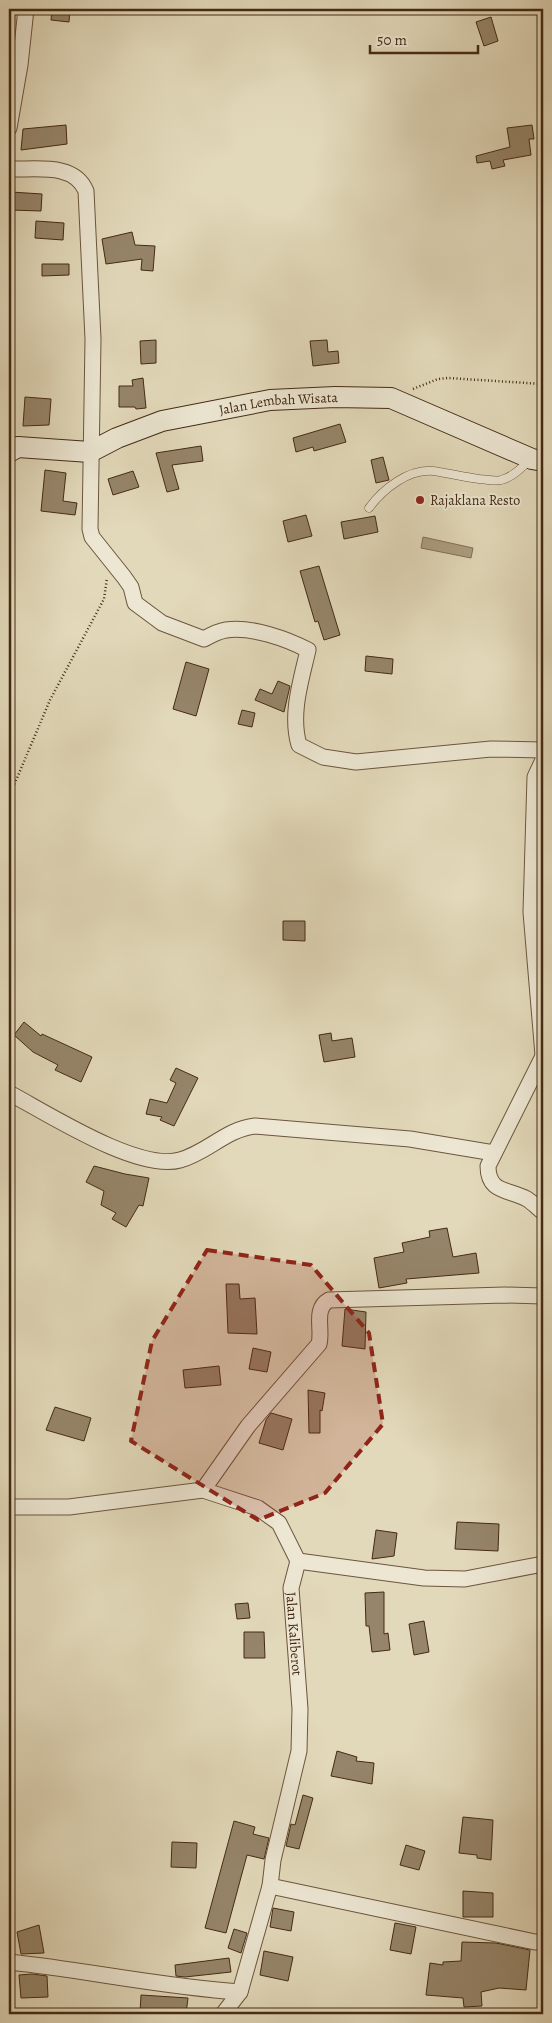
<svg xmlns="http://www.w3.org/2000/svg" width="552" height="2023" font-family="Alegreya,serif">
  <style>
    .water { fill: #ac9e82; stroke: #827056 }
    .building { fill: #96856a; stroke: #442a14 }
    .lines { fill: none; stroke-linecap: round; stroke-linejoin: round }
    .lane-casing { stroke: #6c563e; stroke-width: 9 }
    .street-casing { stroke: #6c563e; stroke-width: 17 }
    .secondary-casing { stroke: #442a14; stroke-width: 22 }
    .path { stroke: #442a14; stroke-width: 2.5; stroke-dasharray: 1 2.5; stroke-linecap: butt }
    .lane { stroke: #ece6d2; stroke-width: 8 }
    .street { stroke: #ece6d2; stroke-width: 15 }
    .secondary { stroke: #ece6d2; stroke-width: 20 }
    .marked { fill: #8f2418; fill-opacity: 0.2; stroke: #8f2418; stroke-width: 4; stroke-dasharray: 10 6; stroke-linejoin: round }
    .poi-dot { fill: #8f2418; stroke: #ece6d2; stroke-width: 2 }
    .labels { text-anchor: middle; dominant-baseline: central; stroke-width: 4; stroke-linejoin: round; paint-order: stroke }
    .street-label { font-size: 14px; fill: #442a14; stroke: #ece6d2 }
    .poi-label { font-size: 14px; fill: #442a14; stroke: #ece6d2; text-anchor: start }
  </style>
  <rect width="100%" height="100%" fill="#e2d9ba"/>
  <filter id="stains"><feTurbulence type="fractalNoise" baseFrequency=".004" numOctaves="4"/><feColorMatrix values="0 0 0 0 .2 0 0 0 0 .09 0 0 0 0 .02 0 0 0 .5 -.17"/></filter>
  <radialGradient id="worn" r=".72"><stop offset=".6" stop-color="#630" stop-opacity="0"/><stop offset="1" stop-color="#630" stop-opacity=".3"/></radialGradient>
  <path class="water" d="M423,537L473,548L471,558L421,548Z"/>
  <g class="building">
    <path d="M52,9H70L69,22L51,20Z"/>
    <path d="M491,17L498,41L484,46L476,22Z"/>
    <path d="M66,125L67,144L21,150L23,129Z"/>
    <path d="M532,125L534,139H529L531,155L503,160L505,166L492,169L490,161L477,163L476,156L510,147L507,128Z"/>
    <path d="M11,192L42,194L41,211L11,210Z"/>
    <path d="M36,221L64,223L63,240L35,238Z"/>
    <path d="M132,232L135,245L155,246L153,271L141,270L142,259L106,264L102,239Z"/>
    <path d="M42,264H69V275L42,276Z"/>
    <path d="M156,340V363L141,364L140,341Z"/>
    <path d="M327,340L328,352L338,351L339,363L313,366L310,341Z"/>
    <path d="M143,378L146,408L136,409L135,407H119V386H133L132,380Z"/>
    <path d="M25,397L51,399L49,425L23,426Z"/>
    <path d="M340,424L346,442L314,451L313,447L296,452L293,438Z"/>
    <path d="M201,446L203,461L172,465L179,489L167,492L156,453Z"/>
    <path d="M383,457L389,480L376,483L371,460Z"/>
    <path d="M45,470L66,473L63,501L77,503L75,515L41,511Z"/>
    <path d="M133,471L139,487L113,495L108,479Z"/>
    <path d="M306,515L312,536L288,542L283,521Z"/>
    <path d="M375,516L378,532L344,539L341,522Z"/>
    <path d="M319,566L340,635L324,640L318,621L315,622L300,571Z"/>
    <path d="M366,656L393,659L392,674L365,671Z"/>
    <path d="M186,662L209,669L196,716L173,709Z"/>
    <path d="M278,681L290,686L284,712L255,700L260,689L272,694Z"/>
    <path d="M242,710L255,713L252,727L238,724Z"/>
    <path d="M283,921H305V941L283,940Z"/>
    <path d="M24,1022L41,1036L42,1034L92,1057L81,1082L55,1070L58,1065L33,1052L14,1035Z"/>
    <path d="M331,1033L332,1041L352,1038L355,1057L324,1062L319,1035Z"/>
    <path d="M176,1068L198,1078L174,1126L160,1120L162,1117L146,1114L150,1099L167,1103L176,1083L170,1080Z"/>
    <path d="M94,1166L125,1174L149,1178L143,1206L139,1205L126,1227L112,1219L116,1213L101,1205L104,1191L86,1182Z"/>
    <path d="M447,1228L453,1257L476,1253L479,1273L406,1279L407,1283L379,1288L374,1258L404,1252L402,1243L430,1237L429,1231Z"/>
    <path d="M226,1284H239L240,1299L255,1298L257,1334L228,1333Z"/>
    <path d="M345,1309L366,1312L365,1349L342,1346Z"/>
    <path d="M253,1348L271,1352L267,1372L249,1369Z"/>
    <path d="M219,1366L221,1385L185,1388L183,1370Z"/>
    <path d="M308,1390L325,1393L322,1411L320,1410V1433H309Z"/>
    <path d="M55,1407L91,1418L84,1441L46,1430Z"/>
    <path d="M271,1413L292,1419L283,1450L259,1443L266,1420Z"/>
    <path d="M457,1522L499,1524L498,1551L455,1549Z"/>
    <path d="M376,1530L397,1533L394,1556L372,1559Z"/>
    <path d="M384,1592V1634L388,1633L390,1650L372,1652L369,1626H366L365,1593Z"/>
    <path d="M248,1603L250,1618L237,1619L235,1604Z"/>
    <path d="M424,1621L429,1652L414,1655L409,1624Z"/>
    <path d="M244,1632H264L265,1658H244Z"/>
    <path d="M337,1751L357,1757L356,1761L374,1763L372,1784L331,1776Z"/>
    <path d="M303,1795L313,1798L299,1849L286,1846L291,1824L295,1825Z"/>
    <path d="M463,1817L493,1820L491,1860L477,1858V1855L459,1853Z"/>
    <path d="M234,1821L255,1827L253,1834L269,1838L264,1859L247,1855L226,1933L205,1928Z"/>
    <path d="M172,1842L197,1843L196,1868L171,1867Z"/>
    <path d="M406,1845L425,1851L419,1870L400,1865Z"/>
    <path d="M463,1891L493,1893V1917H463Z"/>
    <path d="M273,1908L294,1912L291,1931L270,1927Z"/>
    <path d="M395,1923L416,1927L411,1954L390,1950Z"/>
    <path d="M39,1925L44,1953L21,1954L17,1932Z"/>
    <path d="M234,1929L247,1933L241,1953L228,1948Z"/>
    <path d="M462,1942L496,1943L530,1950L526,1990L499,1988L481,1992L482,2006L464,2007L463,1998L426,1995L430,1963L443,1965V1962L461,1961Z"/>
    <path d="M264,1951L293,1957L288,1981L260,1975Z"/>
    <path d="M229,1958L231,1972L185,1977L176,1976L175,1965Z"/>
    <path d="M32,1974L47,1976L48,1997L21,1998L19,1975Z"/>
    <path d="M141,1995L188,1998L186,2014L140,2013Z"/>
  </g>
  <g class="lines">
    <g class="lane-casing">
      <path id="lane" d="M369,508C383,489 408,469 433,471C448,473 463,477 479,479C485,479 495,482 501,480C513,477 521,468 530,460"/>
    </g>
    <g class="street-casing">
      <g id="street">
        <path d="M9,128L20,65L26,9"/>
        <path d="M9,169C35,170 74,162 86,191L93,339L90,529L92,537L124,577L131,587L135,603L162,623L204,639C211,635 219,631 226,630C251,626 287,639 308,650C301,681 290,714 299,745L323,757L356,762L491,749L543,750"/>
        <path d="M543,760L535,777L531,912L543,1055"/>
        <path d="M543,1056L488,1166C488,1193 508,1189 527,1199C533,1203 538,1208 543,1212"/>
        <path d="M9,1093C47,1113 138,1172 180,1160C207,1153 226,1129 255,1126L410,1139L494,1153"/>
        <path d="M203,1490L248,1426L319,1344C323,1329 313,1309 329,1300L505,1295L543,1296"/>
        <path id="s1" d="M9,1507H69L203,1490L258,1508L279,1523L298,1561L291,1588L300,1709L299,1751L273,1860L270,1886L240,1992L223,2014"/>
        <path d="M298,1561L424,1578L465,1579L543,1564"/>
        <path d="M270,1886L535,1942H543"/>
        <path d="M9,1962C86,1970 162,1987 240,1992"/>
      </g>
    </g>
    <g class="secondary-casing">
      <g id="secondary">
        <path id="s2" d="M9,452L18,447L90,452L117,438L162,421L270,400L335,397L391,398L532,459L543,461"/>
      </g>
    </g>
    <g class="path">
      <path d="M413,389L438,379L448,378L543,384"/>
      <path d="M9,797L50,700L104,599L107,578"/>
    </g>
    <use href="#lane" class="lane"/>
    <use href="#street" class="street"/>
    <use href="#secondary" class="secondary"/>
  </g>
  <path class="marked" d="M207,1250L311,1265L369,1333L383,1424L325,1493L258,1520L131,1441L152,1341Z"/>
  <circle class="poi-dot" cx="420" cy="500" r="5"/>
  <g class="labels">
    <g class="street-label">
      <text stroke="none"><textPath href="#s2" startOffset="279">Jalan Lembah Wisata</textPath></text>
      <text stroke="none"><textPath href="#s1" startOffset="395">Jalan Kaliberot</textPath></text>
    </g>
    <g class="poi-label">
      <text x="430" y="500">Rajaklana Resto</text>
    </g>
  </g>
  <rect width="552" height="2023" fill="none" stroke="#e2d9ba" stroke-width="30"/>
  <rect x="10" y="10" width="532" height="2003" fill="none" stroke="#442a14" stroke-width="2.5"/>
  <rect x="15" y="15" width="522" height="1993" fill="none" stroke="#442a14"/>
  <path d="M370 45v8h108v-8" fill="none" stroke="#442a14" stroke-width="2.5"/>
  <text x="377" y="45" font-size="15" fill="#442a14" stroke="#ece6d2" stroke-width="4" paint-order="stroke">50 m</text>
  <rect width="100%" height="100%" filter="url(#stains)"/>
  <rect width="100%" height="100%" fill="url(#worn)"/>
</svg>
